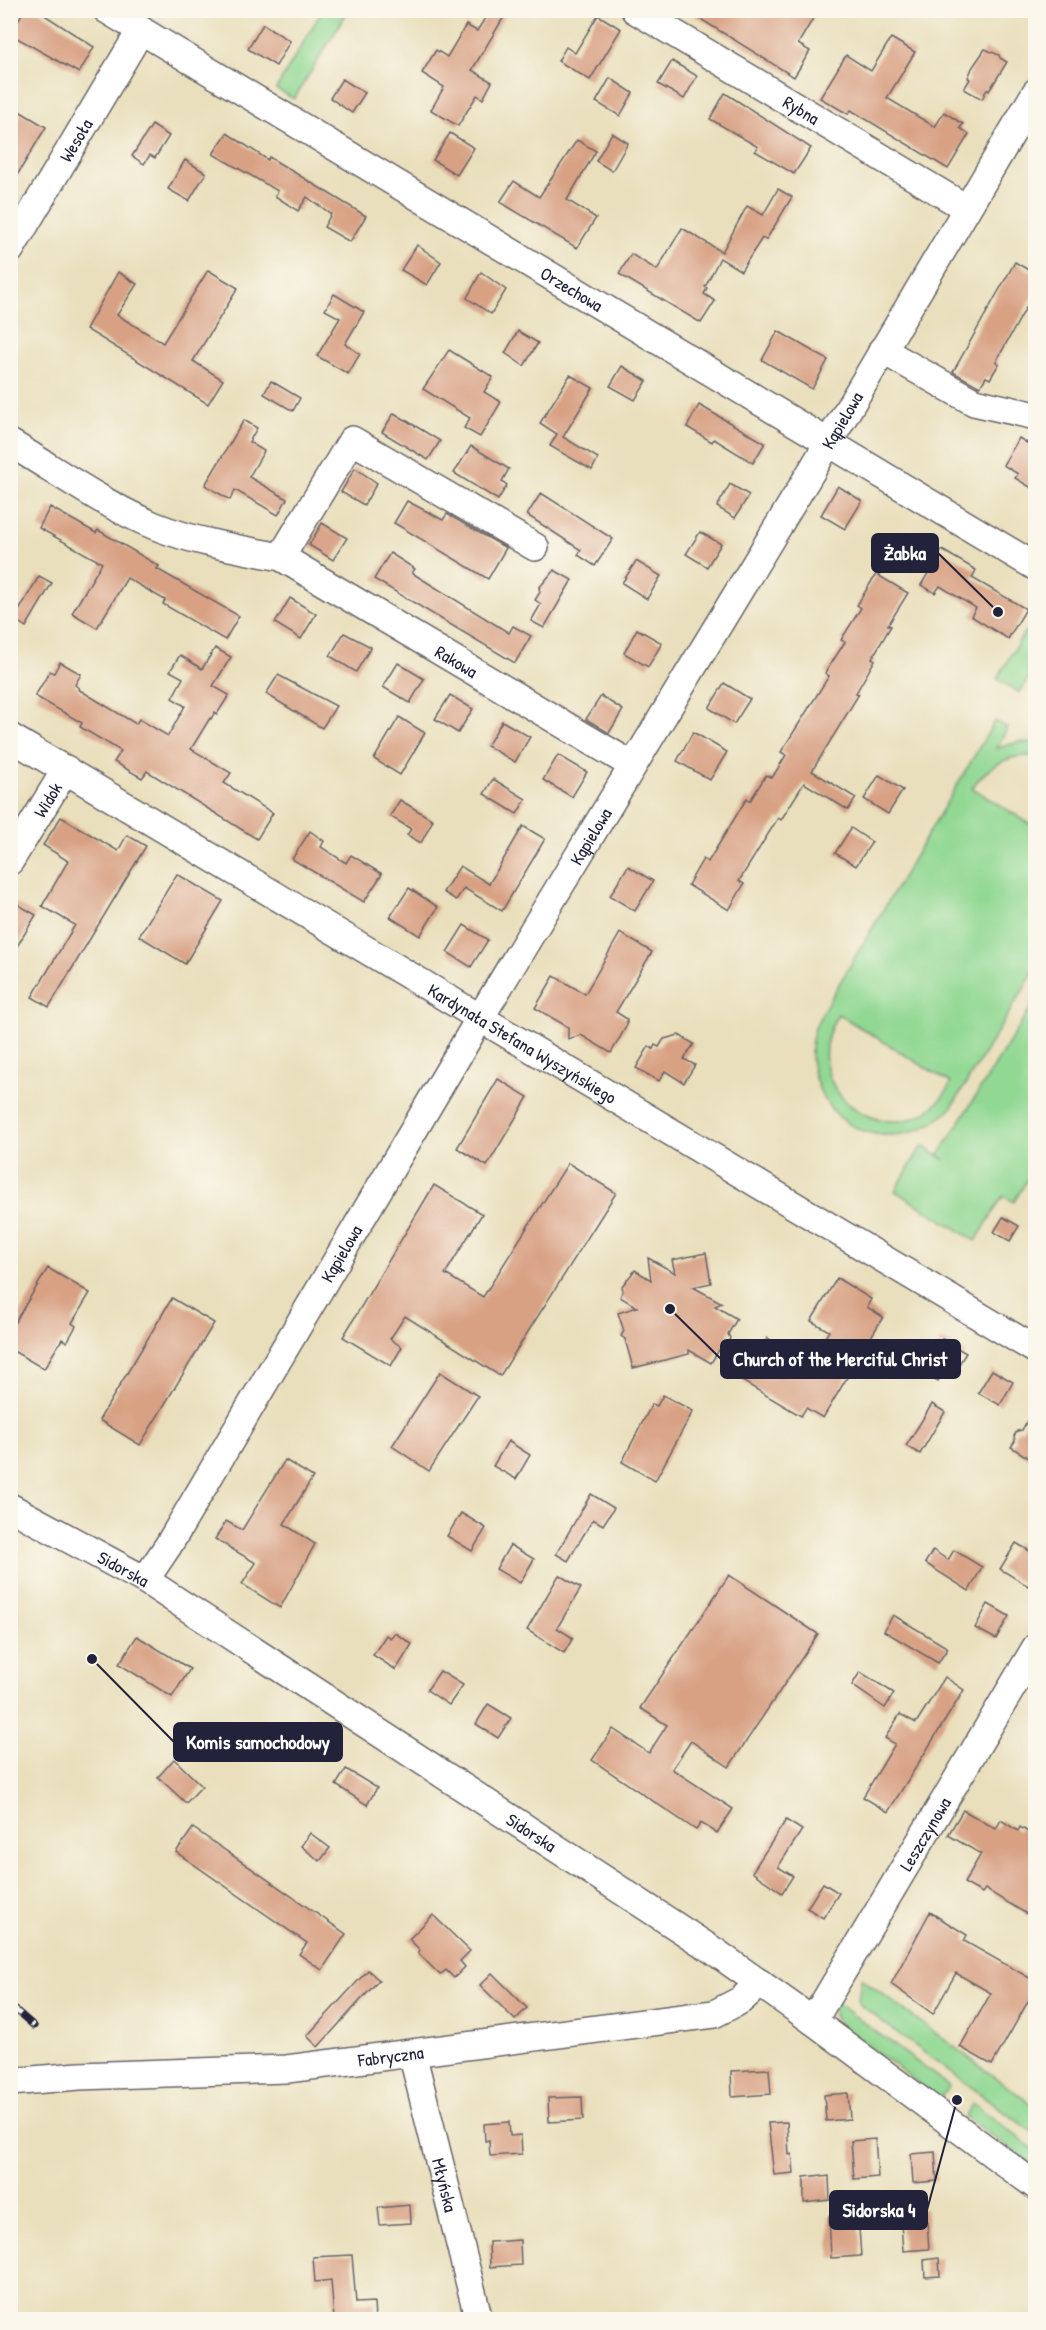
<svg xmlns="http://www.w3.org/2000/svg" width="1046" height="2330" font-family="'Patrick Hand',sans-serif">
  <style>
    .green { fill: #91d893; stroke: #5a7d67; stroke-width: 1.5; fill-rule: evenodd }
    .building { fill: #d8a184 }
    .lines { fill: none; stroke-linecap: round; stroke-linejoin: round }
    .minor-casing { stroke: #686468; stroke-width: 30 }
    .minor { stroke: #fff; stroke-width: 27 }
    .rail-casing { stroke: #22223b; stroke-width: 7 }
    .rail { stroke: #fbf7ec; stroke-width: 4.5; stroke-dasharray: 14; stroke-linecap: butt }
    .labels { text-anchor: middle; dominant-baseline: central; stroke-width: 5; stroke-linejoin: round; paint-order: stroke }
    .street-label { font-size: 18px; fill: #22223b; stroke: #fbf7ec }
    .leader { fill: none; stroke: #22223b; stroke-width: 2 }
    .callout-dot { fill: #22223b; stroke: #fbf7ec; stroke-width: 2 }
    .callout { fill: #22223b; stroke: #22223b; stroke-width: 2 }
    .callout-label { font-size: 20px; text-anchor: middle; font-weight: bold; fill: #fff }
  </style>
  <rect width="100%" height="100%" fill="#fbf7ec"/>
  <filter id="ink" filterUnits="userSpaceOnUse"><feTurbulence type="fractalNoise" baseFrequency=".0167" numOctaves="2"/><feDisplacementMap in="SourceGraphic" scale="12" xChannelSelector="R" yChannelSelector="G"/><feConvolveMatrix kernelMatrix="1 2 1 2 8 2 1 2 1" color-interpolation-filters="sRGB"/></filter>
  <filter id="wash" filterUnits="userSpaceOnUse"><feTurbulence type="fractalNoise" baseFrequency=".008" numOctaves="4" result="noise"/><feDisplacementMap in="SourceGraphic" scale="24" xChannelSelector="R" yChannelSelector="G"/><feGaussianBlur stdDeviation="1.35" result="paint"/><feColorMatrix in="noise" values="0 0 0 0 0 0 0 0 0 0 0 0 0 0 0 0 0 1.4 0 .05"/><feComposite in="paint" operator="in"/></filter>
  <g filter="url(#wash)">
    <rect width="100%" height="100%" fill="#e9dfbc"/>
    <g class="green">
      <path d="M322,11H348L294,99L276,89Z"/>
      <path d="M1025,631L1035,638V666L1020,693L997,679Z"/>
      <path d="M995,721L1007,728L997,748L1019,742L1035,743V756C1009,754 987,766 972,788L1035,827V970L950,1110C905,1151 837,1142 816,1081C811,1066 809,1050 813,1035C815,1025 821,1015 826,1006ZM838,1014L951,1083C910,1166 786,1099 838,1014Z"/>
      <path d="M1035,1001V1167L1014,1202L1003,1196L976,1241L895,1191L922,1146L946,1160L939,1155Z"/>
      <path d="M861,1978L1035,2107V2134L861,2006L858,2000Z"/>
      <path d="M836,2002L949,2086L940,2099L840,2025L834,2015Z"/>
      <path d="M973,2103L1035,2150V2167L964,2116Z"/>
    </g>
    <g id="blocks">
      <g class="building">
        <path d="M24,10H37L94,47L79,73L10,34Z"/>
        <path d="M490,10H508L472,70L492,82L483,99L477,95L458,126L431,110L444,87L422,73L436,50L447,57L466,25L477,31Z"/>
        <path d="M686,10H818L798,44L810,51L794,77Z"/>
        <path d="M598,15L621,29L590,80L558,61L566,47L575,53Z"/>
        <path d="M263,24L290,41L276,66L248,49Z"/>
        <path d="M891,38L915,52L887,98L935,127L944,112L963,124L960,128L969,134L948,169L851,110L848,114L820,98L846,55L871,71Z"/>
        <path d="M985,49L999,55L1000,58L1007,62L989,91L987,89L982,99L964,89L970,79L968,78L972,68Z"/>
        <path d="M672,61L697,76L684,99L658,84Z"/>
        <path d="M610,78L633,93L620,116L596,102Z"/>
        <path d="M342,79L365,93L352,113L330,98Z"/>
        <path d="M725,93L811,148L794,174L755,151L758,147L710,119Z"/>
        <path d="M21,112L46,127L10,187V129Z"/>
        <path d="M152,125L169,136L155,158L150,155L144,164L132,156Z"/>
        <path d="M227,133L268,160L269,157L366,216L350,242L324,227L331,214L307,197L298,211L275,196L278,191L213,154Z"/>
        <path d="M450,133L474,148L457,175L433,160Z"/>
        <path d="M612,133L628,143L612,171L596,161Z"/>
        <path d="M577,140L596,151L567,200L596,218L577,248L500,202L514,181L539,197Z"/>
        <path d="M185,160L206,173L189,201L168,189Z"/>
        <path d="M778,189L792,197L766,240L762,238L741,271L720,258L705,287L707,288L704,294L715,301L701,323L619,274L631,254L657,270L682,228L722,252L747,206L763,215Z"/>
        <path d="M417,245L441,262L427,285L401,270Z"/>
        <path d="M1015,262L1035,274V291L996,362L999,364L990,379L986,377L980,387L953,372Z"/>
        <path d="M208,270L238,288L193,361L223,380L208,404L86,329L118,272L137,284L117,315L163,343Z"/>
        <path d="M481,272L506,290L491,314L467,298Z"/>
        <path d="M334,294L364,312L345,344L360,354L348,374L317,356L340,318L325,310Z"/>
        <path d="M518,331L538,343L524,366L505,353Z"/>
        <path d="M778,331L828,360L812,389L762,360Z"/>
        <path d="M449,350L493,377L484,392L501,402L480,437L464,428L470,418L423,389Z"/>
        <path d="M622,366L647,381L635,400L610,386Z"/>
        <path d="M570,375L593,388L563,437L598,458L592,470L550,446L557,434L540,423Z"/>
        <path d="M271,381L300,398L293,411L264,394Z"/>
        <path d="M699,405L765,443L753,463L714,439L712,442L687,427Z"/>
        <path d="M394,413L440,441L428,460L382,432Z"/>
        <path d="M244,420L257,428L249,442L264,451L249,477L287,499L278,515L235,490L230,500L205,485Z"/>
        <path d="M1019,438L1035,448V490L1015,478L1018,474L1003,465Z"/>
        <path d="M471,446L509,469L502,481L507,485L498,500L454,473Z"/>
        <path d="M355,468L377,483L364,505L341,492Z"/>
        <path d="M730,484L749,495L735,518L717,507Z"/>
        <path d="M838,486L862,501L845,529L821,515Z"/>
        <path d="M541,493L613,539L595,566L578,555L581,550L527,515Z"/>
        <path d="M407,501L443,520L447,514L506,548L488,579L394,523Z"/>
        <path d="M50,507L96,533L98,530L159,566L157,569L239,616L225,640L163,604L165,600L127,578L97,628L72,613L102,563L39,528Z"/>
        <path d="M322,523L347,538L333,560L309,545Z"/>
        <path d="M700,532L721,544L707,567L686,554Z"/>
        <path d="M942,550L976,570L972,578L1026,609L1008,639L971,616L976,608L940,586L935,593L921,585Z"/>
        <path d="M390,553L415,569L412,573L509,633L513,626L531,636L515,663L374,579Z"/>
        <path d="M636,561L661,576L647,599L622,583Z"/>
        <path d="M554,570L572,580L544,628L531,621L541,604L535,600L540,592L539,588Z"/>
        <path d="M876,574L908,593L888,625L891,626L872,658L875,660L856,693L859,694L812,771L856,798L848,810L804,783L781,820L778,818L739,881L744,884L729,910L688,885L703,859L708,862L747,798L750,801L766,775L772,778L786,755L781,752L829,676L825,673L845,642L841,640L861,608L857,605Z"/>
        <path d="M39,576L52,583L26,627L14,619Z"/>
        <path d="M290,598L316,614L301,639L275,623Z"/>
        <path d="M637,629L662,643L648,667L624,653Z"/>
        <path d="M344,633L371,647L356,672L330,656Z"/>
        <path d="M215,648L231,657L213,686L229,695L217,714L215,712L211,719L210,718L191,749L231,773L224,783L273,813L257,839L147,771L142,778L114,762L121,751L80,727L82,723L35,696L50,671L54,673L60,662L81,674L75,685L79,688L78,689L136,724L139,719L168,736L185,706L172,698L183,678L170,671L180,655L202,669Z"/>
        <path d="M398,663L424,679L410,703L383,687Z"/>
        <path d="M278,675L336,706L322,728L266,694Z"/>
        <path d="M724,683L750,699L734,724L709,708Z"/>
        <path d="M450,695L473,709L458,733L435,719Z"/>
        <path d="M601,696L623,710L609,733L586,719Z"/>
        <path d="M399,717L425,733L400,775L374,759Z"/>
        <path d="M502,721L530,737L515,762L487,746Z"/>
        <path d="M693,732L727,752L710,780L677,761Z"/>
        <path d="M558,755L587,772L572,797L543,780Z"/>
        <path d="M879,775L903,790L888,814L864,799Z"/>
        <path d="M493,779L526,799L517,814L484,794Z"/>
        <path d="M400,800L433,820L421,843L407,835L411,829L390,816Z"/>
        <path d="M61,817L118,851L127,835L146,846L49,1007L32,997L75,925L42,906L68,861L43,845Z"/>
        <path d="M523,826L545,839L502,911L464,888L456,900L443,892L460,866L489,884Z"/>
        <path d="M851,828L872,842L856,866L835,853Z"/>
        <path d="M310,831L324,841L321,847L346,863L351,855L382,874L364,902L292,859Z"/>
        <path d="M628,866L653,881L635,911L610,896Z"/>
        <path d="M177,874L223,901L185,964L139,936Z"/>
        <path d="M409,888L438,907L420,936L390,917Z"/>
        <path d="M10,900L36,915L10,958Z"/>
        <path d="M464,925L488,940L471,967L447,952Z"/>
        <path d="M620,933L652,952L616,1012L627,1019V1025L611,1053L581,1035L568,1039V1027L535,1008L554,976L585,994Z"/>
        <path d="M679,1035L694,1044L684,1059L695,1065L684,1083L665,1071L659,1081L636,1068L649,1046L653,1049L655,1045L659,1047L664,1039Z"/>
        <path d="M498,1079L528,1097L487,1166L457,1148Z"/>
        <path d="M568,1163L616,1193L500,1376L405,1316L390,1339L402,1347L391,1366L343,1337L434,1185L482,1214L445,1274L483,1297Z"/>
        <path d="M1003,1217L1019,1226L1010,1241L994,1232Z"/>
        <path d="M706,1253L711,1283L693,1287L722,1303L715,1306L737,1319L728,1334L730,1338L725,1348L719,1350L711,1363L689,1350V1354L633,1368L625,1339L621,1336L624,1331L618,1313L637,1307L620,1297L623,1291L622,1286L635,1270L651,1280L648,1258L675,1273L672,1260Z"/>
        <path d="M48,1268L90,1293L72,1323L76,1326L67,1342L62,1339L44,1369L10,1349V1330Z"/>
        <path d="M837,1278L871,1299L867,1307L883,1317L823,1418L806,1408L801,1416L742,1381L767,1338L810,1363L829,1331L811,1321Z"/>
        <path d="M172,1298L214,1323L140,1445L99,1420Z"/>
        <path d="M942,1339L966,1353L951,1377L943,1373L938,1381L922,1372Z"/>
        <path d="M992,1370L1013,1382L1000,1405L978,1393Z"/>
        <path d="M440,1372L478,1396L429,1471L392,1446Z"/>
        <path d="M663,1395L693,1411L655,1481L622,1462L652,1404L657,1406Z"/>
        <path d="M932,1404L945,1412L920,1454L906,1446Z"/>
        <path d="M1035,1406V1462L1011,1447L1015,1441L1014,1436L1017,1431L1022,1430Z"/>
        <path d="M508,1441L530,1455L516,1479L493,1466Z"/>
        <path d="M285,1460L313,1477L284,1524L315,1544L280,1608L242,1584L256,1563L215,1539L226,1521L242,1530Z"/>
        <path d="M591,1494L614,1508L603,1525L593,1519L568,1561L556,1554Z"/>
        <path d="M461,1513L486,1528L472,1551L447,1536Z"/>
        <path d="M1016,1543L1035,1554V1573L1028,1586L1000,1569Z"/>
        <path d="M510,1545L534,1559L520,1583L496,1569Z"/>
        <path d="M933,1550L948,1560L954,1550L982,1567L969,1591L925,1563Z"/>
        <path d="M559,1575L581,1588L557,1628L573,1638L564,1653L527,1630Z"/>
        <path d="M729,1575L818,1634L729,1767L691,1741L672,1769L733,1809L717,1833L701,1823L696,1830L592,1760L613,1729L649,1753L667,1725L640,1708Z"/>
        <path d="M988,1604L1009,1616L996,1639L975,1628Z"/>
        <path d="M893,1615L948,1648L938,1663L884,1631Z"/>
        <path d="M395,1633L412,1644L396,1670L373,1655L386,1635L390,1638Z"/>
        <path d="M137,1636L190,1669L172,1697L119,1664Z"/>
        <path d="M440,1671L463,1685L449,1705L427,1690Z"/>
        <path d="M860,1672L894,1693L885,1708L852,1685Z"/>
        <path d="M945,1677L964,1690L888,1812L863,1797L895,1744L885,1738L900,1714L916,1723Z"/>
        <path d="M488,1704L511,1718L498,1738L476,1724Z"/>
        <path d="M174,1759L202,1786L186,1803L158,1777Z"/>
        <path d="M346,1769L377,1788L367,1805L336,1785Z"/>
        <path d="M963,1810L996,1829L1001,1820L1018,1831L1020,1827L1035,1836V1919L985,1889L982,1893L964,1883L981,1854L948,1835Z"/>
        <path d="M786,1820L802,1830L778,1867L793,1876L782,1893L752,1872Z"/>
        <path d="M193,1828L346,1934L322,1970L299,1954L307,1943L176,1852Z"/>
        <path d="M310,1833L330,1848L320,1861L301,1846Z"/>
        <path d="M823,1883L839,1893L823,1918L807,1908Z"/>
        <path d="M930,1912L967,1935L964,1941L1035,1981V1989L992,2065L960,2047L991,1993L956,1973L933,2014L891,1984Z"/>
        <path d="M433,1915L470,1951L460,1961L465,1967L454,1978L446,1970L440,1975L418,1953L420,1950L409,1939Z"/>
        <path d="M368,1970L379,1980L318,2047L307,2036Z"/>
        <path d="M492,1973L527,2008L515,2020L480,1985Z"/>
        <path d="M769,2069L771,2094L732,2097L731,2071Z"/>
        <path d="M848,2093L850,2119L826,2121L824,2095Z"/>
        <path d="M582,2097L583,2120L549,2122L548,2098Z"/>
        <path d="M509,2122L510,2136L521,2135L522,2154L490,2156L489,2140L485,2141L484,2124Z"/>
        <path d="M787,2122L789,2155L792,2154L794,2173L774,2175L768,2123Z"/>
        <path d="M875,2139L878,2177L854,2179L851,2141Z"/>
        <path d="M935,2152L937,2181L913,2183L911,2154Z"/>
        <path d="M822,2175V2177L829,2176L830,2200L804,2203V2177Z"/>
        <path d="M410,2205L411,2223L380,2225L378,2208Z"/>
        <path d="M926,2209L929,2249L903,2251L900,2211Z"/>
        <path d="M858,2214L861,2256L831,2258L829,2216Z"/>
        <path d="M520,2240L521,2265L490,2267L489,2242Z"/>
        <path d="M352,2255L356,2303L374,2302L375,2319H334L331,2280L315,2282L313,2257Z"/>
        <path d="M939,2258L940,2276L925,2277L924,2260Z"/>
      </g>
    </g>
  </g>
  <g filter="url(#ink)">
    <use href="#blocks" fill-opacity="0" stroke="#686468" stroke-width="1.5"/>
    <g class="lines">
      <g class="minor-casing">
        <g id="minor">
          <path id="s1" d="M107,10L1036,567"/>
          <path id="s2" d="M635,10L966,208"/>
          <path id="s3" d="M10,250L141,30"/>
          <path d="M882,350L974,402L1036,416"/>
          <path d="M10,443C57,471 104,505 155,526C195,542 239,549 281,557L352,440L535,547"/>
          <path id="s4" d="M281,557L632,765"/>
          <path id="s5" d="M10,737L1036,1350"/>
          <path id="s6" d="M10,861L66,769"/>
          <path id="s7" d="M10,1507L145,1580L714,1951L813,2021L1036,2186"/>
          <path id="s8" d="M145,1580L168,1546L480,1018L811,472L1036,92"/>
          <path id="s9" d="M813,2021L1036,1647"/>
          <path id="s10" d="M412,2053L479,2320"/>
          <path id="s11" d="M10,2082L79,2076L287,2069L714,2014L741,2000L760,1983"/>
        </g>
      </g>
      <use href="#minor" class="minor"/>
      <g class="rail-casing">
        <path id="rail" d="M10,2005L34,2026"/>
      </g>
      <use href="#rail" class="rail"/>
    </g>
  </g>
  <g class="labels">
    <g class="street-label">
      <text stroke="none"><textPath href="#s2" startOffset="194">Rybna</textPath></text>
      <text stroke="none"><textPath href="#s3" startOffset="128">Wesoła</textPath></text>
      <text stroke="none"><textPath href="#s1" startOffset="542">Orzechowa</textPath></text>
      <text stroke="none"><textPath href="#s8" startOffset="1353">Kąpielowa</textPath></text>
      <text stroke="none"><textPath href="#s4" startOffset="204">Rakowa</textPath></text>
      <text stroke="none"><textPath href="#s6" startOffset="72">Widok</textPath></text>
      <text stroke="none"><textPath href="#s8" startOffset="867">Kąpielowa</textPath></text>
      <text stroke="none"><textPath href="#s5" startOffset="597">Kardynała Stefana Wyszyńskiego</textPath></text>
      <text stroke="none"><textPath href="#s8" startOffset="381">Kąpielowa</textPath></text>
      <text stroke="none"><textPath href="#s7" startOffset="129">Sidorska</textPath></text>
      <text stroke="none"><textPath href="#s7" startOffset="615">Sidorska</textPath></text>
      <text stroke="none"><textPath href="#s9" startOffset="218">Leszczynowa</textPath></text>
      <text stroke="none"><textPath href="#s11" startOffset="382">Fabryczna</textPath></text>
      <text stroke="none"><textPath href="#s10" startOffset="136">Młyńska</textPath></text>
    </g>
  </g>
  <path class="leader" d="M998 612L938 553M670 1309L721 1359M92 1659L174 1742M957 2100L927 2210"/>
  <g class="callout-dot">
    <circle cx="998" cy="612" r="6"/>
    <circle cx="670" cy="1309" r="6"/>
    <circle cx="92" cy="1659" r="6"/>
    <circle cx="957" cy="2100" r="6"/>
  </g>
  <g class="callout">
    <rect x="872" y="534" width="66" height="38" rx="6"/>
    <rect x="721" y="1340" width="239" height="38" rx="6"/>
    <rect x="174" y="1723" width="168" height="38" rx="6"/>
    <rect x="830" y="2191" width="97" height="38" rx="6"/>
  </g>
  <g class="callout-label">
    <text x="905" y="560">Żabka</text>
    <text x="840" y="1366">Church of the Merciful Christ</text>
    <text x="258" y="1749">Komis samochodowy</text>
    <text x="879" y="2217">Sidorska 4</text>
  </g>
  <rect width="1046" height="2330" fill="none" stroke="#fbf7ec" stroke-width="36"/>
</svg>
